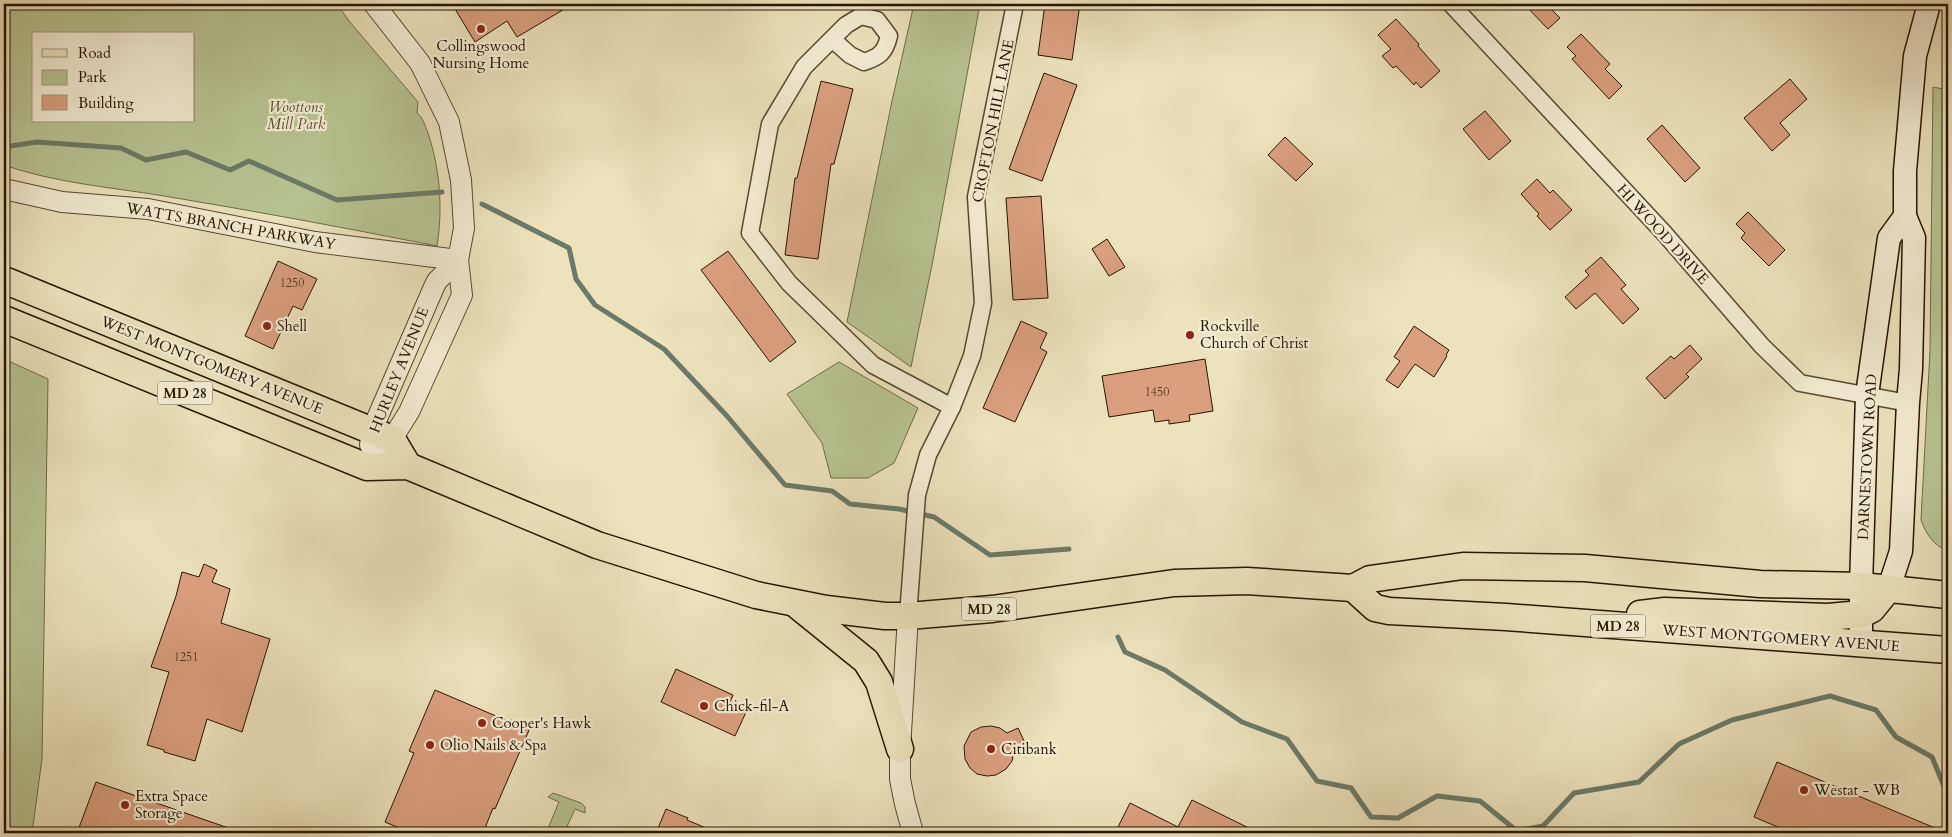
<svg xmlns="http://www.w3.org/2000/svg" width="1952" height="837" font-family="Cardo,serif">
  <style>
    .green { fill: #b7c391; stroke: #6e6c48; fill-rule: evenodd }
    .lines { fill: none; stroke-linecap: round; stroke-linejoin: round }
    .stream { stroke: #6b7a68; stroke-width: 5 }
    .building { fill: #da9f7f; stroke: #261500 }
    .minor-casing { stroke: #58482f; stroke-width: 19 }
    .tertiary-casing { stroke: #58482f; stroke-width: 22 }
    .secondary-casing { stroke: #261500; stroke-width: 25 }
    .primary-casing { stroke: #261500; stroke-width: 29 }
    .minor { stroke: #f3ecd3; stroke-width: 16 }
    .tertiary { stroke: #f3ecd3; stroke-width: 20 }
    .secondary { stroke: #f3ecd3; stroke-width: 22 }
    .primary { stroke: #ece2bc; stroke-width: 26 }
    .poi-dot { fill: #8f2418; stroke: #f3ecd3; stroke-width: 2 }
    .labels { text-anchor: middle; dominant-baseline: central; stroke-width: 4.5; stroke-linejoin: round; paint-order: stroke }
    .number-label { font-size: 12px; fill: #533820 }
    .shield { fill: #f3ecd3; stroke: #64563f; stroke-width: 1 }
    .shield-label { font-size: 14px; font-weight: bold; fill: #261500 }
    .poi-label { font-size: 15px; fill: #261500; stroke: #f3ecd3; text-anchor: start }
    .park-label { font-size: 15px; font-style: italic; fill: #595233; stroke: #f3ecd3 }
    .street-label { font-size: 15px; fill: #261500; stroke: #f3ecd3 }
  </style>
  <rect width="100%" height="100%" fill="#ece2bc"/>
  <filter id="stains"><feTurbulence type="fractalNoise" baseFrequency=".004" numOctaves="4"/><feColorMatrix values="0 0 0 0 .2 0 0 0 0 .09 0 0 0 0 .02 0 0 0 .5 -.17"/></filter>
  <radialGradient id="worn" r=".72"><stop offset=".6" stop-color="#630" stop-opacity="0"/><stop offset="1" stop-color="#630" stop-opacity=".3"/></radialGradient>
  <g class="green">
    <path d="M4,4H337L349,21L418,102L417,113C423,117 425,126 428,133C440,169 443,208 437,246C346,228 255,211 164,196C110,187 55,183 4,165ZM34,34H194V121H34Z"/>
    <path d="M914,4H980L933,260L911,367L847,322L892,101Z"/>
    <path d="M1933,87L1948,90L1947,120L1948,144V551C1934,546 1926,534 1921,520L1930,350Z"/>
    <path d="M4,359L48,379L42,759L32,833H4Z"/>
    <path d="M839,362L918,408L894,463L868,478H831L822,443L787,394Z"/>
    <path d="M553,793L581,803L585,807V813L575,809L564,833H546L559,802L548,797Z"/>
  </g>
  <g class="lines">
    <g class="stream">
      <path d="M4,147L37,142L121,148L146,160L186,152L230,170L249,161L337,200L442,192"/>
      <path d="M482,204L569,248L576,279L595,305L664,349L727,416L785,485L832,491L850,504L899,509L934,517L990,555L1069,549"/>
      <path d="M1118,637L1125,652L1165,670L1242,722L1287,739L1317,781L1351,788L1371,817L1398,818L1437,796L1480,801L1517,831L1543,826L1574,793L1639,782L1679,744L1732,720L1830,696L1876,710L1896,737L1932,757L1948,796"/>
    </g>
  </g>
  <g class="building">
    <path d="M452,4H573L517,37L507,21L475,42Z"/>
    <path d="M1045,4H1080L1072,60L1038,55Z"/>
    <path d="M1524,4H1546L1560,18L1548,29Z"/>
    <path d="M1396,19L1419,44L1418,46L1440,71L1421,88L1416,82L1414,85L1396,66L1393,68L1382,56L1391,49L1378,35Z"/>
    <path d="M1581,34L1610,64L1605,69L1622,86L1609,99L1572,59L1576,56L1567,47Z"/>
    <path d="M1044,73L1077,85L1042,181L1009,169Z"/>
    <path d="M1790,79L1807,99L1780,123L1790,135L1772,151L1744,118Z"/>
    <path d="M821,81L853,89L834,164H831L818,259L785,255L795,178H797Z"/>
    <path d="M1485,111L1511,141L1489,160L1463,129Z"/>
    <path d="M1662,125L1700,168L1685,182L1647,139Z"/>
    <path d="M1285,137L1313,164L1296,181L1268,155Z"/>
    <path d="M1537,179L1550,193L1553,190L1572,210L1550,230L1537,216L1539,214L1521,194Z"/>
    <path d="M1041,196L1048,298L1013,300L1006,198Z"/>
    <path d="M1748,212L1785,250L1769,266L1741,238L1745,233L1736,224Z"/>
    <path d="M1107,239L1125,267L1109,276L1092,249Z"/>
    <path d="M728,251L796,342L770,362L701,270Z"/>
    <path d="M1601,257L1626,285L1621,289L1639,309L1623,324L1595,293L1576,309L1565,297L1589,275L1585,271Z"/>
    <path d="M278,261L317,279L302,310L293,306L273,349L245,336Z"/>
    <path d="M1021,321L1047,333L1040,348L1047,352L1015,422L983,408Z"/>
    <path d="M1414,326L1449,350L1446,355L1447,356L1434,377L1415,364L1398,388L1386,380L1400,361L1394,357Z"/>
    <path d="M1690,345L1702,359L1686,374L1689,377L1665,399L1646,378L1671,356L1674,359Z"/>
    <path d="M1205,359L1213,411L1189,415L1190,421L1169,424V420L1155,422L1153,410L1109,417L1102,376Z"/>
    <path d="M204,564L217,570L212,582L230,589L221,623L270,639L242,732L207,719L195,761L164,752V750L147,745L169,672L151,667L176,596L182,572L199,577Z"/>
    <path d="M676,669L733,695L730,702L747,710L735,736L661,702Z"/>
    <path d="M435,690L510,722L511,720L530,728L495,809L493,808L483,833H411L385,822L414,753L409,751Z"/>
    <path d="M991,726L1000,728L1007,733L1018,728L1026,745L1014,751L1012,761L1006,769L996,775L987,776L977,774L970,768L965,759L964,746L971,732L981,727Z"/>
    <path d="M1777,762L1947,833H1792L1754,817Z"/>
    <path d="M96,782L237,831V833H77Z"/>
    <path d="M1192,800L1259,833H1115L1130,803L1178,827Z"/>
    <path d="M666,809L688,818L687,820L718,833H656Z"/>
  </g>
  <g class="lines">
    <g class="minor-casing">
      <g id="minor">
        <path d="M1451,4L1664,233L1762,346L1800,383L1908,403"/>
        <path d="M832,39L850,55L864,62C879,57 885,53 889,36L877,20L861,16L846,25L804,67L770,124L750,233L789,283L873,365L952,407"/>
        <path d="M908,616L917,495L928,455L952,407L972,356L983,303L976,197L1015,4"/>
      </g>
    </g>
    <g class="tertiary-casing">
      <g id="tertiary">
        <path d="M4,189L62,202L148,209L315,242L458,260"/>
        <path d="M370,445L372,430L434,287L437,281L458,260"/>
        <path d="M367,467L392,439L409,412L462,295L458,260L464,228L461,180L449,122L420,63L374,4"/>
        <path d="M908,616L900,749V779L905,804L913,833"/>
      </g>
    </g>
    <g class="secondary-casing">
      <g id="secondary">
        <path d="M1889,588L1901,551L1908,403L1911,369L1914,238L1905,216V171L1915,56L1929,4"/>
        <path d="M1861,644V586L1867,395L1889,238L1905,216"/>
      </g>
    </g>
    <g class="primary-casing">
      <g id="primary">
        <path d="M4,280L392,439L408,466"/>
        <path d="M4,319L367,467L408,466L597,545L756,595L826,609L885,616H908L992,609L1174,583L1247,581L1353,588L1370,579L1463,566L1585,568L1760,584L1861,586L1948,595"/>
        <path d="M1353,588L1375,608L1389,611L1506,617L1948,650"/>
        <path d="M798,606L866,661L879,682L900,749"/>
        <path d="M1640,614L1665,611L1828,617L1862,614L1872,609L1889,588"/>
      </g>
    </g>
    <use href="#minor" class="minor"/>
    <use href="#tertiary" class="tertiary"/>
    <use href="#secondary" class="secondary"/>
    <use href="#primary" class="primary"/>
  </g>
  <g class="poi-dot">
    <circle cx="481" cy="29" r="5"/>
    <circle cx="267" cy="326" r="5"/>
    <circle cx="1190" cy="335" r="5"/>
    <circle cx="704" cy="706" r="5"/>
    <circle cx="482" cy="723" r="5"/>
    <circle cx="430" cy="745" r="5"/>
    <circle cx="991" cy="749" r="5"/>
    <circle cx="1804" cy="790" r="5"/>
    <circle cx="125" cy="805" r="5"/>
  </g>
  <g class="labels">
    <g class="number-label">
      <text x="292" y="283">1250</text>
      <text x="1157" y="392">1450</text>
      <text x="186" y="657">1251</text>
    </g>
    <g class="shield">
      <rect x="157.5" y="381.5" width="55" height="23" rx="4"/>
      <rect x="961.5" y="597.5" width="55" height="23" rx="4"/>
      <rect x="1590.5" y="614.5" width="55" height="23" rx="4"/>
    </g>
    <g class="shield-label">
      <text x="185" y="393">MD 28</text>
      <text x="989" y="609">MD 28</text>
      <text x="1618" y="626">MD 28</text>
    </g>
    <g class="poi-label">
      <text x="481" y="46" text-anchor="middle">Collingswood<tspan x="481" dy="17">Nursing Home</tspan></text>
      <text x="277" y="326">Shell</text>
      <text x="1200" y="326">Rockville<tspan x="1200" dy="17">Church of Christ</tspan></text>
      <text x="714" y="706">Chick-fil-A</text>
      <text x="492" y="723">Cooper's Hawk</text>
      <text x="440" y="745">Olio Nails &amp; Spa</text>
      <text x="1001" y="749">Citibank</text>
      <text x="1814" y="790">Westat - WB</text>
      <text x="135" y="796">Extra Space<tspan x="135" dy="17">Storage</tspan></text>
    </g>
    <g class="park-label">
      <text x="296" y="107">Woottons<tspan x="296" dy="17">Mill Park</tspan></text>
    </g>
    <g class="street-label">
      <text transform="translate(993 121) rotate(-79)">CROFTON HILL LANE</text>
      <text transform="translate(231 226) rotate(10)">WATTS BRANCH PARKWAY</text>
      <text transform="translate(1663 234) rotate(48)">HI WOOD DRIVE</text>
      <text transform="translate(212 365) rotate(22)">WEST MONTGOMERY AVENUE</text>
      <text transform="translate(399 370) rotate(-68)">HURLEY AVENUE</text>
      <text transform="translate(1867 457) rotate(-87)">DARNESTOWN ROAD</text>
      <text transform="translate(1781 638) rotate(4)">WEST MONTGOMERY AVENUE</text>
    </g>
  </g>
  <rect width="1952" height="837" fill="none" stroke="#ece2bc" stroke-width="20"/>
  <rect x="5" y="5" width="1942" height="827" fill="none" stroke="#261500" stroke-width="2.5"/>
  <rect x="10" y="10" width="1932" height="817" fill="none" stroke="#261500"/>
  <rect x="32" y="32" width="162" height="90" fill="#f3ecd3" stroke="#a1967f"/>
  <rect x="42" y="49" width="25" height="8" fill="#ece2bc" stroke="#a1967f"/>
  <text x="78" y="58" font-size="15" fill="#261500">Road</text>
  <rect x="42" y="70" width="25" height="15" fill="#b7c391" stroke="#a1967f"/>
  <text x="78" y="82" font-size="15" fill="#261500">Park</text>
  <rect x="42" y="95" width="25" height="15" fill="#da9f7f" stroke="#a1967f"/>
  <text x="78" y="108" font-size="15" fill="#261500">Building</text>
  <rect width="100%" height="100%" filter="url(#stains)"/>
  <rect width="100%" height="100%" fill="url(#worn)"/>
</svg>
